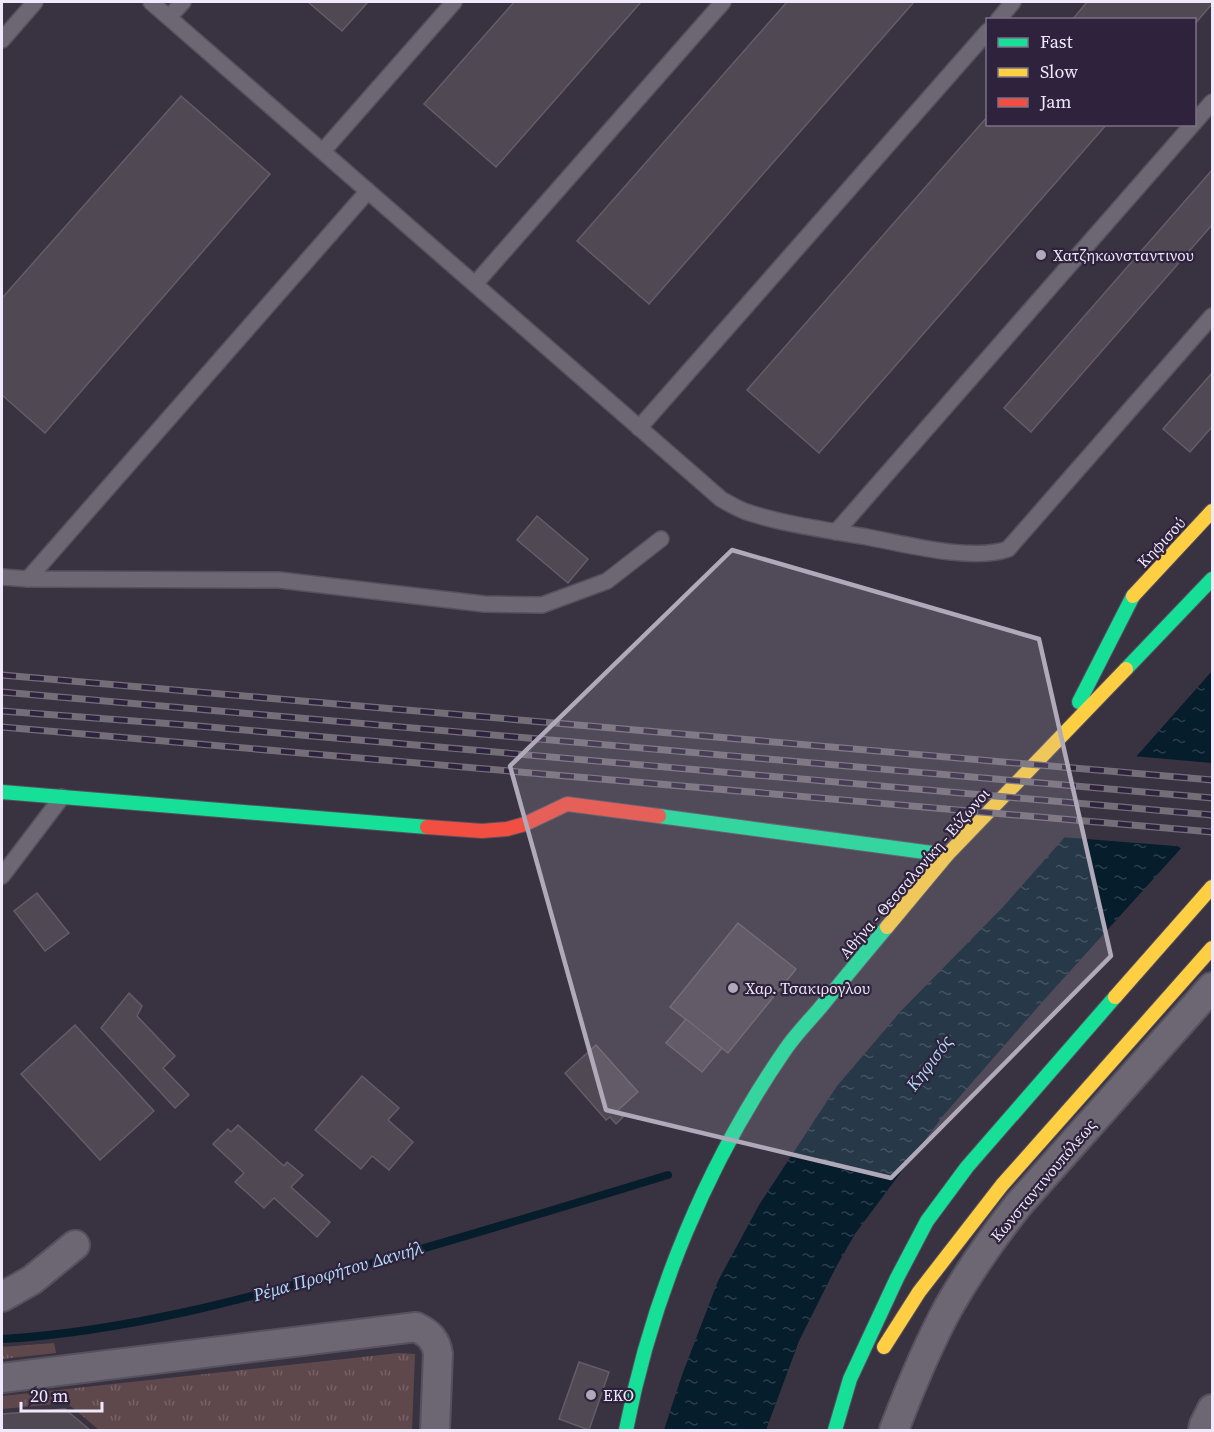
<svg xmlns="http://www.w3.org/2000/svg" width="1214" height="1432" font-family="'Source Serif 4',serif">
  <style>
    .grass { fill: url(#grass-tufts) }
    .water { fill: url(#water-ripples) }
    .pier { fill: #393241 }
    .lines { fill: none; stroke-linecap: round; stroke-linejoin: round }
    .stream { stroke: #061d2c; stroke-width: 8 }
    .building { fill: #504853; stroke: #665c67; stroke-width: 1.5 }
    .lane-casing { stroke: #56515e; stroke-width: 18 }
    .street-casing { stroke: #56515e; stroke-width: 32 }
    .fast-casing { stroke: #56515e; stroke-width: 16 }
    .slow-casing { stroke: #56515e; stroke-width: 16 }
    .jam-casing { stroke: #56515e; stroke-width: 16 }
    .lane { stroke: #6c6772; stroke-width: 15 }
    .street { stroke: #6c6772; stroke-width: 28 }
    .fast { stroke: #16e098; stroke-width: 14 }
    .slow { stroke: #ffcf43; stroke-width: 14 }
    .jam { stroke: #f24e42; stroke-width: 14 }
    .rail-casing { stroke: #736e78; stroke-width: 7 }
    .rail { stroke: #2e223c; stroke-width: 4.5; stroke-dasharray: 14; stroke-linecap: butt }
    .marked { fill: #b0a9ba; fill-opacity: 0.2; stroke: #b0a9ba; stroke-width: 4.5; stroke-linejoin: round }
    .poi-dot { fill: #b0a9ba; stroke: #2e223c; stroke-width: 2 }
    .labels { text-anchor: middle; dominant-baseline: central; stroke-width: 4.5; stroke-linejoin: round; paint-order: stroke }
    .poi-label { font-size: 16px; fill: #f0e9fb; stroke: #2e223c; text-anchor: start }
    .street-label { font-size: 16px; fill: #f0e9fb; stroke: #2e223c }
    .water-label { font-size: 18px; font-style: italic; fill: #b1dcf7; stroke: #2e223c }
  </style>
  <defs>
    <pattern id="grass-tufts" width="24" height="20" patternUnits="userSpaceOnUse" patternTransform="scale(1.5)"><rect width="24" height="20" fill="#5f484b"/><path d="M3 7l-1-3M5 7V3M7 7l1-3M15 17l-1-3M17 17v-4M19 17l1-3" fill="none" stroke="#766266"/></pattern>
    <pattern id="water-ripples" width="26" height="14" patternUnits="userSpaceOnUse" patternTransform="scale(1.5)"><rect width="26" height="14" fill="#061d2c"/><path d="M2 4q2-2 4 0t4 0M15 11q2-2 4 0t4 0" fill="none" stroke="#2b3e4c"/></pattern>
  </defs>
  <rect width="100%" height="100%" fill="#393241"/>
  <g class="grass">
    <path d="M54,1343L56,1353L2,1359V1347Z"/>
    <path d="M399,1353L415,1354L412,1430H99L67,1403L2,1409V1396Z"/>
  </g>
  <path class="water" d="M1212,671V814L1044,1000L942,1117L855,1234L836,1267L799,1341L766,1430H664L682,1375L718,1281L759,1205L837,1086L901,1011L1002,908Z"/>
  <path class="pier" d="M1133,756L1212,763V819L1187,847L1061,837Z"/>
  <g class="lines">
    <path class="stream" d="M2,1339C124,1332 245,1299 362,1266C465,1237 566,1206 668,1175"/>
  </g>
  <g class="building">
    <path d="M308,2H368L342,31Z"/>
    <path d="M514,2H641L496,167L424,104Z"/>
    <path d="M787,2H914L649,304L577,241Z"/>
    <path d="M1087,2H1212V4L1194,25V20H1072Z"/>
    <path d="M181,96L270,174L45,433L2,395V298Z"/>
    <path d="M988,116V124H1107L819,453L747,390Z"/>
    <path d="M1212,170V225L1031,432L1004,408Z"/>
    <path d="M1212,373V427L1190,452L1163,429Z"/>
    <path d="M537,516L588,559L568,583L517,540Z"/>
    <path d="M37,893L69,933L45,951L14,911Z"/>
    <path d="M738,923L796,969L728,1053L670,1007Z"/>
    <path d="M129,993L142,1006L137,1016L175,1056L163,1068L189,1095L175,1108L101,1028Z"/>
    <path d="M686,1019L722,1048L702,1072L666,1043Z"/>
    <path d="M75,1025L154,1111L100,1160L21,1074Z"/>
    <path d="M596,1045L638,1092L617,1111L623,1117L616,1124L610,1117L606,1120L565,1073Z"/>
    <path d="M362,1076L399,1108L388,1120L413,1142L389,1170L372,1156L361,1169L315,1130Z"/>
    <path d="M238,1125L284,1166L287,1162L303,1175L291,1187L330,1222L317,1237L274,1198L264,1208L235,1182L244,1173L213,1144L228,1129L231,1132Z"/>
    <path d="M579,1362L609,1372L589,1430L559,1419Z"/>
    <path d="M65,1409L90,1430H2V1414Z"/>
  </g>
  <g class="lines">
    <g class="lane-casing">
      <g id="lane">
        <path d="M151,2L721,499C730,504 739,510 750,513C787,525 828,530 867,537C905,544 972,562 1008,549L1212,316"/>
        <path d="M169,17L183,2"/>
        <path d="M998,20L1013,2"/>
        <path d="M2,40L35,2"/>
        <path d="M1194,123L1212,102"/>
        <path d="M323,151L454,2"/>
        <path d="M475,284L723,2"/>
        <path d="M639,428L988,31"/>
        <path d="M836,532L1193,124"/>
        <path d="M2,577L28,579L279,580L484,604L542,605L607,581L661,539"/>
        <path d="M28,579L368,191"/>
        <path d="M2,876L62,797"/>
      </g>
    </g>
    <g class="street-casing">
      <g id="street">
        <path d="M2,1297L32,1280L75,1245"/>
        <path d="M2,1378L416,1327C429,1333 436,1340 438,1354L435,1430"/>
        <path d="M894,1430C910,1388 927,1347 948,1308C969,1271 993,1237 1019,1204L1212,987"/>
        <path d="M1203,1430L1204,1425L1212,1409"/>
      </g>
    </g>
    <g class="fast-casing">
      <g id="fast">
        <path d="M1126,669L1212,579"/>
        <path d="M1079,702L1133,596"/>
        <path d="M2,792L427,827"/>
        <path d="M659,816L947,855"/>
        <path d="M626,1430C652,1296 707,1163 785,1050C795,1035 808,1022 820,1008C842,981 864,954 887,927"/>
        <path d="M835,1430L850,1379L897,1278L927,1221L967,1167L1115,997"/>
      </g>
    </g>
    <g class="slow-casing">
      <g id="slow">
        <path d="M1133,596L1212,511"/>
        <path d="M887,927L947,855L1126,669"/>
        <path d="M1115,997L1212,887"/>
        <path d="M884,1347L919,1292L1002,1185L1212,948"/>
      </g>
    </g>
    <g class="jam-casing">
      <path id="jam" d="M427,827L482,831L507,829L525,824L567,804L659,816"/>
    </g>
    <use href="#lane" class="lane"/>
    <use href="#street" class="street"/>
    <use href="#fast" class="fast"/>
    <use href="#slow" class="slow"/>
    <use href="#jam" class="jam"/>
    <g class="rail-casing">
      <g id="rail">
        <path d="M2,675L1212,780"/>
        <path d="M2,692L1212,798"/>
        <path d="M2,711L187,725L1212,815"/>
        <path d="M2,727L1212,832"/>
      </g>
    </g>
    <use href="#rail" class="rail"/>
  </g>
  <path class="marked" d="M732,550L1039,639L1111,956L891,1178L606,1110L510,766Z"/>
  <g class="poi-dot">
    <circle cx="1041" cy="255" r="6"/>
    <circle cx="733" cy="988" r="6"/>
    <circle cx="591" cy="1395" r="6"/>
  </g>
  <g class="labels">
    <g class="poi-label">
      <text x="1053" y="255">Χατζηκωνσταντινου</text>
      <text x="745" y="988">Χαρ. Τσακιρογλου</text>
      <text x="603" y="1395">EKO</text>
    </g>
    <g class="street-label">
      <text transform="translate(1161 542) rotate(-47)">Κηφισού</text>
      <text transform="translate(914 873) rotate(-49)">Αθήνα - Θεσσαλονίκη - Εύζωνοι</text>
      <text transform="translate(1043 1180) rotate(-50)">Κωνσταντινουπόλεως</text>
    </g>
    <g class="water-label">
      <text transform="translate(929 1063) rotate(-53)">Κηφισός</text>
      <text transform="translate(338 1271) rotate(-16)">Ρέμα Προφήτου Δανιήλ</text>
    </g>
  </g>
  <rect width="1214" height="1432" fill="none" stroke="#f0e9fb" stroke-width="6"/>
  <rect x="986" y="18" width="210" height="108" fill="#2e223c" stroke="#7c7288" stroke-width="1.5"/>
  <rect x="998" y="38" width="30" height="9" fill="#16e098" stroke="#7c7288" stroke-width="1.5"/>
  <text x="1040" y="48" font-size="18" fill="#f0e9fb">Fast</text>
  <rect x="998" y="68" width="30" height="9" fill="#ffcf43" stroke="#7c7288" stroke-width="1.5"/>
  <text x="1040" y="78" font-size="18" fill="#f0e9fb">Slow</text>
  <rect x="998" y="98" width="30" height="9" fill="#f24e42" stroke="#7c7288" stroke-width="1.5"/>
  <text x="1040" y="108" font-size="18" fill="#f0e9fb">Jam</text>
  <path d="M21 1402v9h81v-9" fill="none" stroke="#f0e9fb" stroke-width="3"/>
  <text x="30" y="1402" font-size="18" fill="#f0e9fb" stroke="#2e223c" stroke-width="4.5" paint-order="stroke">20 m</text>
</svg>
